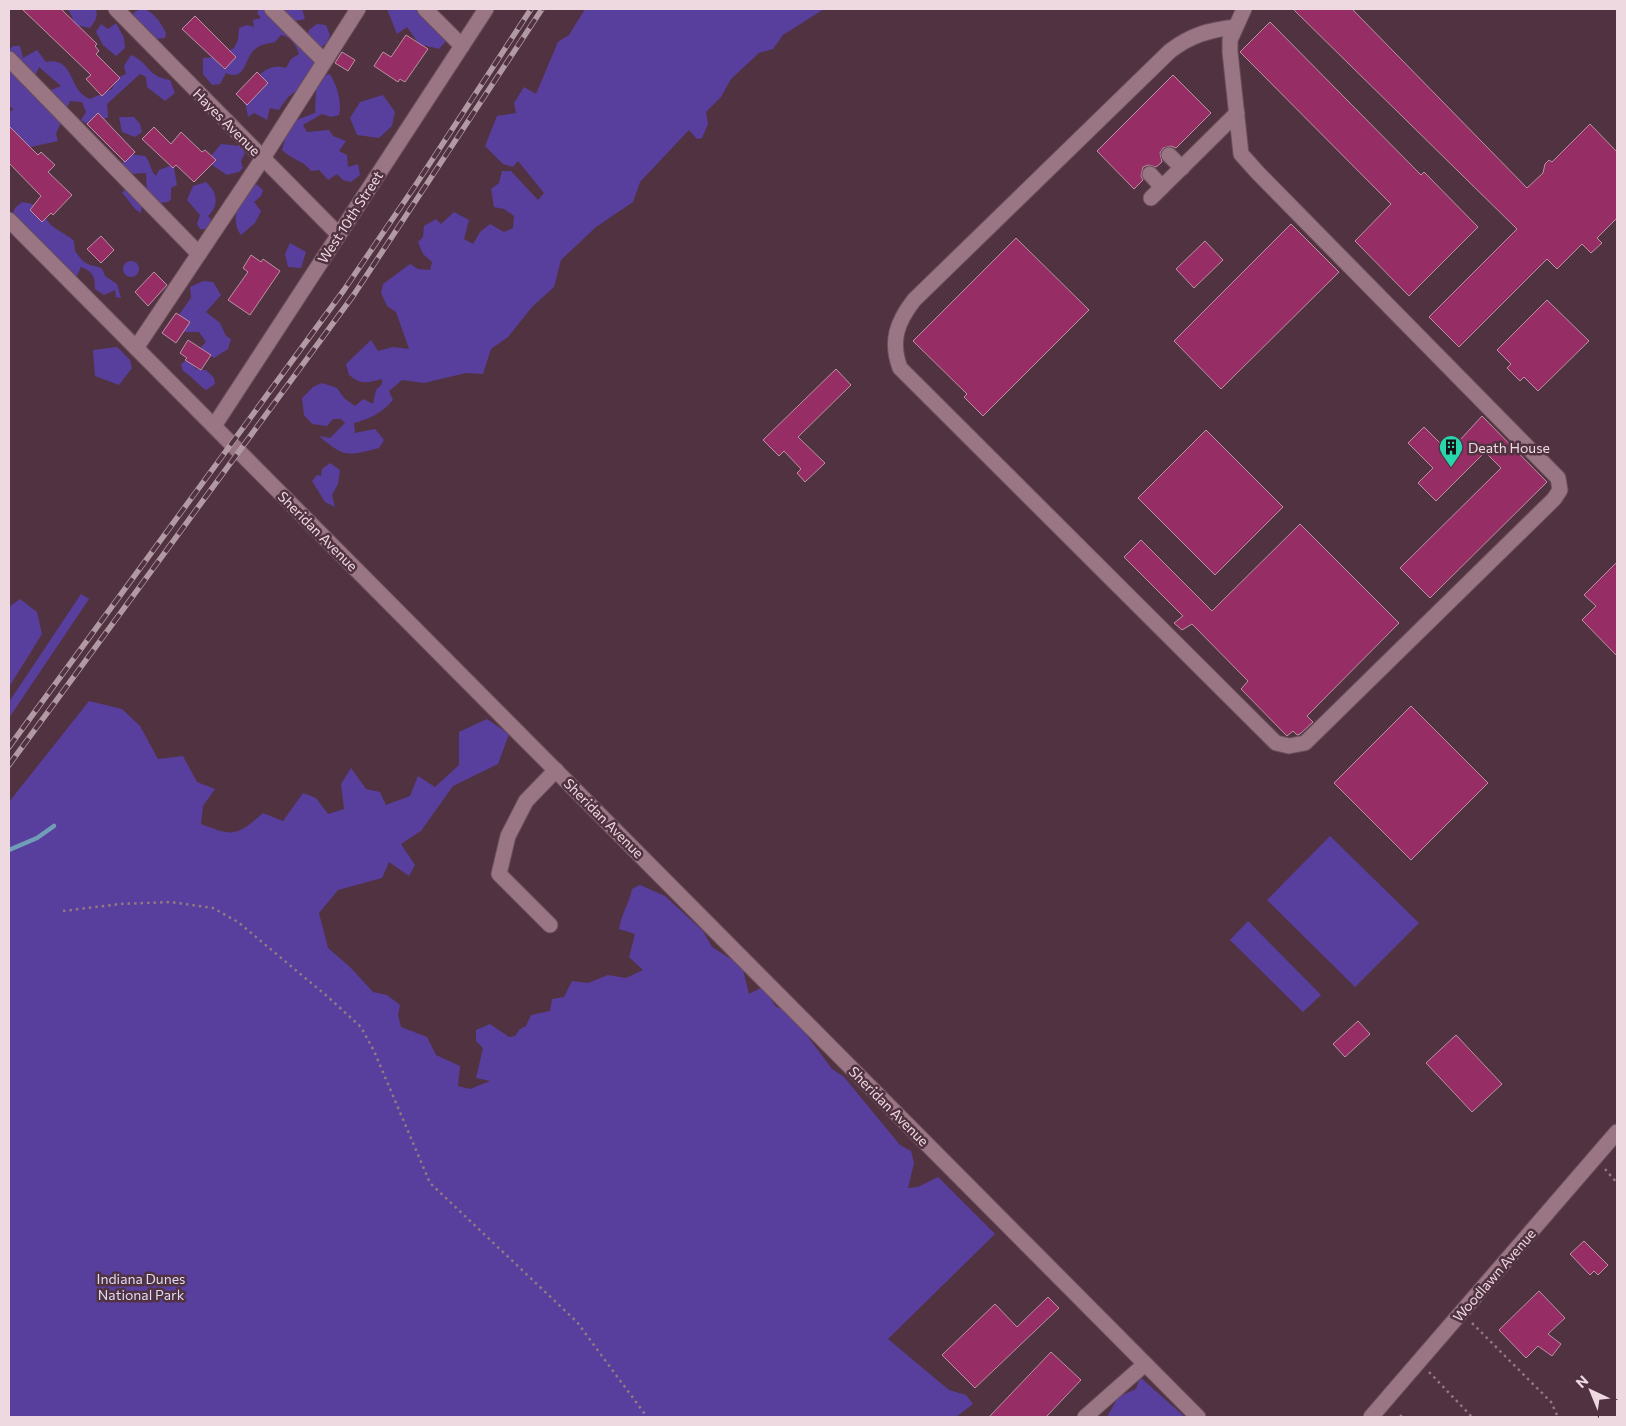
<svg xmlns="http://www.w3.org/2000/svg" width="1626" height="1426" font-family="Commissioner,sans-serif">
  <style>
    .green { fill: #583f9d }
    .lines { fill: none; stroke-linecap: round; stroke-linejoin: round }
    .stream { stroke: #709eb8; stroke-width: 4.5 }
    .building { fill: #972d65; stroke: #b993a3 }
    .minor-casing { stroke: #6a4f5a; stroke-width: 17 }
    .path { stroke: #937984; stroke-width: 2.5; stroke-dasharray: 2.5 4; stroke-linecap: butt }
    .minor { stroke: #9a7584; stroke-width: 15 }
    .rail-casing { stroke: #b29aa4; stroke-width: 5.5 }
    .rail { stroke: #513240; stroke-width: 4; stroke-dasharray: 11; stroke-linecap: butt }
    .labels { text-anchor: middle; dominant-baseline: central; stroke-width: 5; stroke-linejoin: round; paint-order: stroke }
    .street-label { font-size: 14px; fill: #eed9e1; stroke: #513240 }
    .poi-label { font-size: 14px; fill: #eed9e1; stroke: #513240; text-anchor: start }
    .park-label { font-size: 14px; fill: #dedbf5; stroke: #513240 }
  </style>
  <rect width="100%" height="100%" fill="#513240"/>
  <g class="green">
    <path d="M68,9H96C98,18 95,21 90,28L76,25Z"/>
    <path d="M141,9C152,9 162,24 166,33L165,38L154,39L150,33L140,28L133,13Z"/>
    <path d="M259,9H268L316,63L321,76L330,74C337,86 342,101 339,115L331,117L322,114L303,125L307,132L329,130L333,136L346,141L339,151L347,155L348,167L358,164L360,175L351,182L343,180L337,174L328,180L319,170L311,171C304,161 291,159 282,150L287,132L294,121L315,113L316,88C294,89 291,92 279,110L270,108L267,120L254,113L248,117L246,106L240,97C253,83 264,61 286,68L291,59L299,54C296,45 291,37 281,35L275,42C266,44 260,44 253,51C245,59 245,82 226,73L220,84L212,85L203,74V58L216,57L223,69L230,50L234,48L238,40L239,28L247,25L254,27L253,20L261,18L257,13Z"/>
    <path d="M282,9H302L305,19L295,21L284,16Z"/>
    <path d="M387,9H417L447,40L439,49L419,44L407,27L397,34Z"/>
    <path d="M585,9H824L783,35L773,49L759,53L731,79L721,97L706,112L708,124L702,138L697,139L689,130L640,182L633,202L596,227L561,260L554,287L532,307L508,337L491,349L483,374L466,373L424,383L402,380L389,391L393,400C382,413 369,419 354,423L355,433L375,429L384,440L379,448C347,456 345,458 319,436L330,438L345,423L341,419H333L327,426L312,424L304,415L302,398L313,387L322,383L337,388L344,398L355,406L363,399L373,404L376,390L382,384V379C367,383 362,385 349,375L346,364L371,340L378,351L393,347L409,349L396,312L387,306L381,293L383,284L410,264L418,269L430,270L432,262L423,254L418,242L423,237L424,226L436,219L441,224L454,212L469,220L464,239L473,244L480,232L490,224L504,232L513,228L514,216L504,209L494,207L491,189L499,183L502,171H511L538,200L544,193L518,161L513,167L503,164L485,146L497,116L516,113L514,103L524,87L536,94L558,42L569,35Z"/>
    <path d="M116,23L124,38L125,48L116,56L103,45L96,32L101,24L108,29Z"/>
    <path d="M317,24L326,25L330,35L327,43L319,49L307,38L309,30Z"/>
    <path d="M13,46H20L23,58L37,50L46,62C70,57 70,81 80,92C82,95 86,97 90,99L112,89L117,78L126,74L124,66L131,55C150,63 146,76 170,80L175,93L165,101L147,87L146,77L140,74L107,104L108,117L91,126L81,120L86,112L82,102L70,101L56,134L58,141L21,149L9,135V112L14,109L10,107L9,70C20,76 25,89 36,96L61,86L39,67L35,76L10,55V49Z"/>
    <path d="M383,95L395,112L392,126L379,138L357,135L350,118L360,102Z"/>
    <path d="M119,117H134L140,124L142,132L135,137L122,132Z"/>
    <path d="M221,144L241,146L245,153L241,161L243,168L239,172L227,175L212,165L211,156Z"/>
    <path d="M129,154L145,156C151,163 150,170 156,176L159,170L170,166L174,168L177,185L171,188V199L168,202L142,205L141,213C131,208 130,200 122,193L126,188L147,193L146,173L129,174L122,163Z"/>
    <path d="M206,182C217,192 220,205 208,216L213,222L210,229H200L197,224L200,215L187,200L193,186Z"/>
    <path d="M256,184L263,190L261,196L254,202L261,211L255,223L241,235C229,221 239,192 256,184Z"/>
    <path d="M22,202C47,206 38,211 51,225C58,231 68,235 74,241L75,251C78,255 82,261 86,263C96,269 102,263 105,276L117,284L121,298L116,297L115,290L104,295L95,289C95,276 93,272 81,267L75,280L11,218L15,208Z"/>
    <path d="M290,243L306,252L301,268L288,267L285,254Z"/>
    <circle cx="131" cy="269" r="8"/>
    <path d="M203,281L213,282L221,295L206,312L220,323L226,336L231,339L228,349L214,358L199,349L206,342L199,332H181L178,316L191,298L190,287Z"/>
    <path d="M117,347L130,360L132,368L119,385L95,376L93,350Z"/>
    <path d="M189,359L196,369L206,370L214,378L215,384L206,390C197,384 192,376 183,371L181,364Z"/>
    <path d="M330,463L340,470L338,484L332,495L335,507L325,502L312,481L317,475L321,476L322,469Z"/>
    <path d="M81,594L89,599L9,718V702Z"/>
    <path d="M20,599L37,612L42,634L9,687V607Z"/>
    <path d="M89,701L122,709L140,726L158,759L183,756L197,782L215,789L203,806L201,824C234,837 237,836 263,813L283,821L303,793L316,798L328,814L344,809L341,784L351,768L366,789L380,792L386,805L410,796L418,776L435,787L459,765V732L487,719L509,734L498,764L453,786L421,831L401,844L415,865L409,876L389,862L382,878L338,890L319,913L328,948L350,967L373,992L387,995L400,1005L398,1015L401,1027L427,1037L436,1055L460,1066L458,1086L470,1089L490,1081L476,1078L483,1048L476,1041V1030L490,1024L509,1037L515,1036L520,1029L526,1026L531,1015L550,1011L552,999L564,997L572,981L588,983L608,975L626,978L643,970L629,957L635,934L619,929C622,912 629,904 632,889L640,885L665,896L703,931L712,947L742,966L749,994L763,987L776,1007L788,1010L832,1069L844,1077L900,1145L911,1151L914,1163L908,1188L918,1187L938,1177L995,1234L888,1339L949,1390L966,1395L973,1404L956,1417H9V802Z"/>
    <path d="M1330,836L1419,923L1355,987L1267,900Z"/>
    <path d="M1248,921L1321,995L1303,1012L1230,940Z"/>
    <path d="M1140,1377L1185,1417H1107L1118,1397L1136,1389Z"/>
  </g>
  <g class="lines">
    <path class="stream" d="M9,850L37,838L54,826"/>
  </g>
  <g class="building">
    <path d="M22,9H61L97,44L95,46L99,51L96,54L120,78L102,96L86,79L91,75Z"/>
    <path d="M1293,9H1352L1527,188L1543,173L1545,164L1549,160L1552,162L1590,124L1617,152V218L1597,238L1602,243L1591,253L1582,244L1557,269L1547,259L1459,347L1429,317L1517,229Z"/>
    <path d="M195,16L236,57L225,69L182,29Z"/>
    <path d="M1270,22L1421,175L1424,172L1478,227L1409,296L1355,241L1391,204L1240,52Z"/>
    <path d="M406,35L428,49L405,82L400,79L398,82L374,66L383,52L391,57Z"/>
    <path d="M342,52L355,60L348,71L335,63Z"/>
    <path d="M257,72L268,83L247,105L236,94Z"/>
    <path d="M1173,75L1211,113L1176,148L1171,146L1163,148L1160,153L1162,162L1156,167L1148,165L1143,167L1141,176L1143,180L1134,189L1097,151Z"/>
    <path d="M98,113L135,152L125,162L87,124Z"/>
    <path d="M9,126L38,155L41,152L55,165L48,172L72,195L53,215L51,213L42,222L30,210L41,196L9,163Z"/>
    <path d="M154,127L171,144L181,132L202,152L205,150L216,160L194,182L176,165L173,168L142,139Z"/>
    <path d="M1291,224L1339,272L1221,389L1174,341Z"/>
    <path d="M101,236L114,250L101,263L87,249Z"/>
    <path d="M1016,238L1089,310L983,416L964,397L967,394L913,341Z"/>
    <path d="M1205,241L1223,260L1194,288L1176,269Z"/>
    <path d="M251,255L261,262L263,259L280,271L250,315L228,300L248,272L243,268Z"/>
    <path d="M154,272L167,285L148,306L135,292Z"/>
    <path d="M1547,300L1589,341L1538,391L1524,377L1520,381L1507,368L1511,364L1497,350Z"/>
    <path d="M176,313L190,322L176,343L162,333Z"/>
    <path d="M188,340L211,355L201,370L185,360L187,358L180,353Z"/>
    <path d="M836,369L851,385L798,437L825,463L805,482L797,473L801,469L784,451L779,456L763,440Z"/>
    <path d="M1482,416L1547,482L1430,598L1400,568L1501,468L1485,452L1436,501L1418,483L1433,468L1408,443L1424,427L1449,452Z"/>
    <path d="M1206,430L1283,507L1215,575L1138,498Z"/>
    <path d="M1300,524L1399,623L1307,716L1313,722L1300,734L1297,735L1293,731L1287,736L1241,689L1248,681L1192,624L1182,630L1174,623L1183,616L1124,557L1141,540L1212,611Z"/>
    <path d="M1617,562V656L1582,620L1596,606L1584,595Z"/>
    <path d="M1411,706L1488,783L1411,860L1334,783Z"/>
    <path d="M1358,1021L1370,1034L1345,1057L1333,1044Z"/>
    <path d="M1456,1035L1502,1084L1472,1112L1426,1063Z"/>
    <path d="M1584,1241L1608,1265L1598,1275L1594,1271L1590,1275L1570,1254Z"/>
    <path d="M1539,1291L1565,1318L1548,1334L1561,1344L1552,1356L1538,1346L1526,1358L1499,1330Z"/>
    <path d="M1048,1297L1059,1308L975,1388L942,1355L995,1304L1017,1327Z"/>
    <path d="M1051,1352L1081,1380L1046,1417H989Z"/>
  </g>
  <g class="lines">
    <g class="minor-casing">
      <g id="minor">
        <path d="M116,9L339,235"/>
        <path d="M272,9L324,61"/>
        <path d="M425,9L462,46"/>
        <path d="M1235,27C1209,30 1191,35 1170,51L914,300C897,322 890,341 900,368L1276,743L1289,746L1305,743L1554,499L1560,490L1558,478L1258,173L1241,154L1230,52V40L1244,9"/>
        <path d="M9,59L199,254"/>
        <path d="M1169,155L1182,168"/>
        <path d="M1150,174L1162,187"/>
        <path d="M1151,198L1237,113"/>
        <path d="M9,220L1198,1417"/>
        <path d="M136,348L263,158L358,9"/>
        <path d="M214,426L486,9"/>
        <path d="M550,925L499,874L508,836L526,801L556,770"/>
        <path d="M1085,1417L1145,1364"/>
        <path d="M1371,1417L1617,1132"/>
      </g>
    </g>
    <g class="path">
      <path d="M63,911L120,904L171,902L213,908L238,922L328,997L361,1027L374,1051L430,1183L577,1322L647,1417"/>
      <path d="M1605,1169L1617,1183"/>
      <path d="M1472,1323L1551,1402L1558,1417"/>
      <path d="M1429,1372L1472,1417"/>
      <path d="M1400,1417L1404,1412"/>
    </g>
    <use href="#minor" class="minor"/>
    <g class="rail-casing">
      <g id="rail">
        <path d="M9,747L344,290L415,186L531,9"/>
        <path d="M9,765L353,296L542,9"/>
      </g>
    </g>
    <use href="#rail" class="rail"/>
  </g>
  <defs>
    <g id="building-pin" transform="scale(1.25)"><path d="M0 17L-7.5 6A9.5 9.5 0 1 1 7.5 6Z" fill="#29d5ac" stroke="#513240"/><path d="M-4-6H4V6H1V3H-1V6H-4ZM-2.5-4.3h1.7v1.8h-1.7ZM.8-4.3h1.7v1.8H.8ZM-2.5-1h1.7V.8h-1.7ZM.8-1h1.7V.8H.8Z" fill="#111"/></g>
  </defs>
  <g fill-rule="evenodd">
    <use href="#building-pin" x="1451" y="447"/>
  </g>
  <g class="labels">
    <g class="street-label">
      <text transform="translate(227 122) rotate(45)">Hayes Avenue</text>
      <text transform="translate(350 217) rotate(-57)">West 10th Street</text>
      <text transform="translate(318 531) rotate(45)">Sheridan Avenue</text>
      <text transform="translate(604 818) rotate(45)">Sheridan Avenue</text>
      <text transform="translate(889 1106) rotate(45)">Sheridan Avenue</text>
      <text transform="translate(1494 1275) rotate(-49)">Woodlawn Avenue</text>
    </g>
    <g class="poi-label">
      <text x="1468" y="447">Death House</text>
    </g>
    <g class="park-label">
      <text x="141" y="1278">Indiana Dunes<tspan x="141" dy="16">National Park</tspan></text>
    </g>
  </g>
  <rect width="1626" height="1426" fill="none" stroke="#eed9e1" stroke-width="20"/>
  <g transform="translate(1591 1391) rotate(316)" stroke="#513240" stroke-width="4" paint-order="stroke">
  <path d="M0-4L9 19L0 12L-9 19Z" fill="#eed9e1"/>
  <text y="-8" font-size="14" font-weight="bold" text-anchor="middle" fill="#eed9e1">N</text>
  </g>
</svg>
